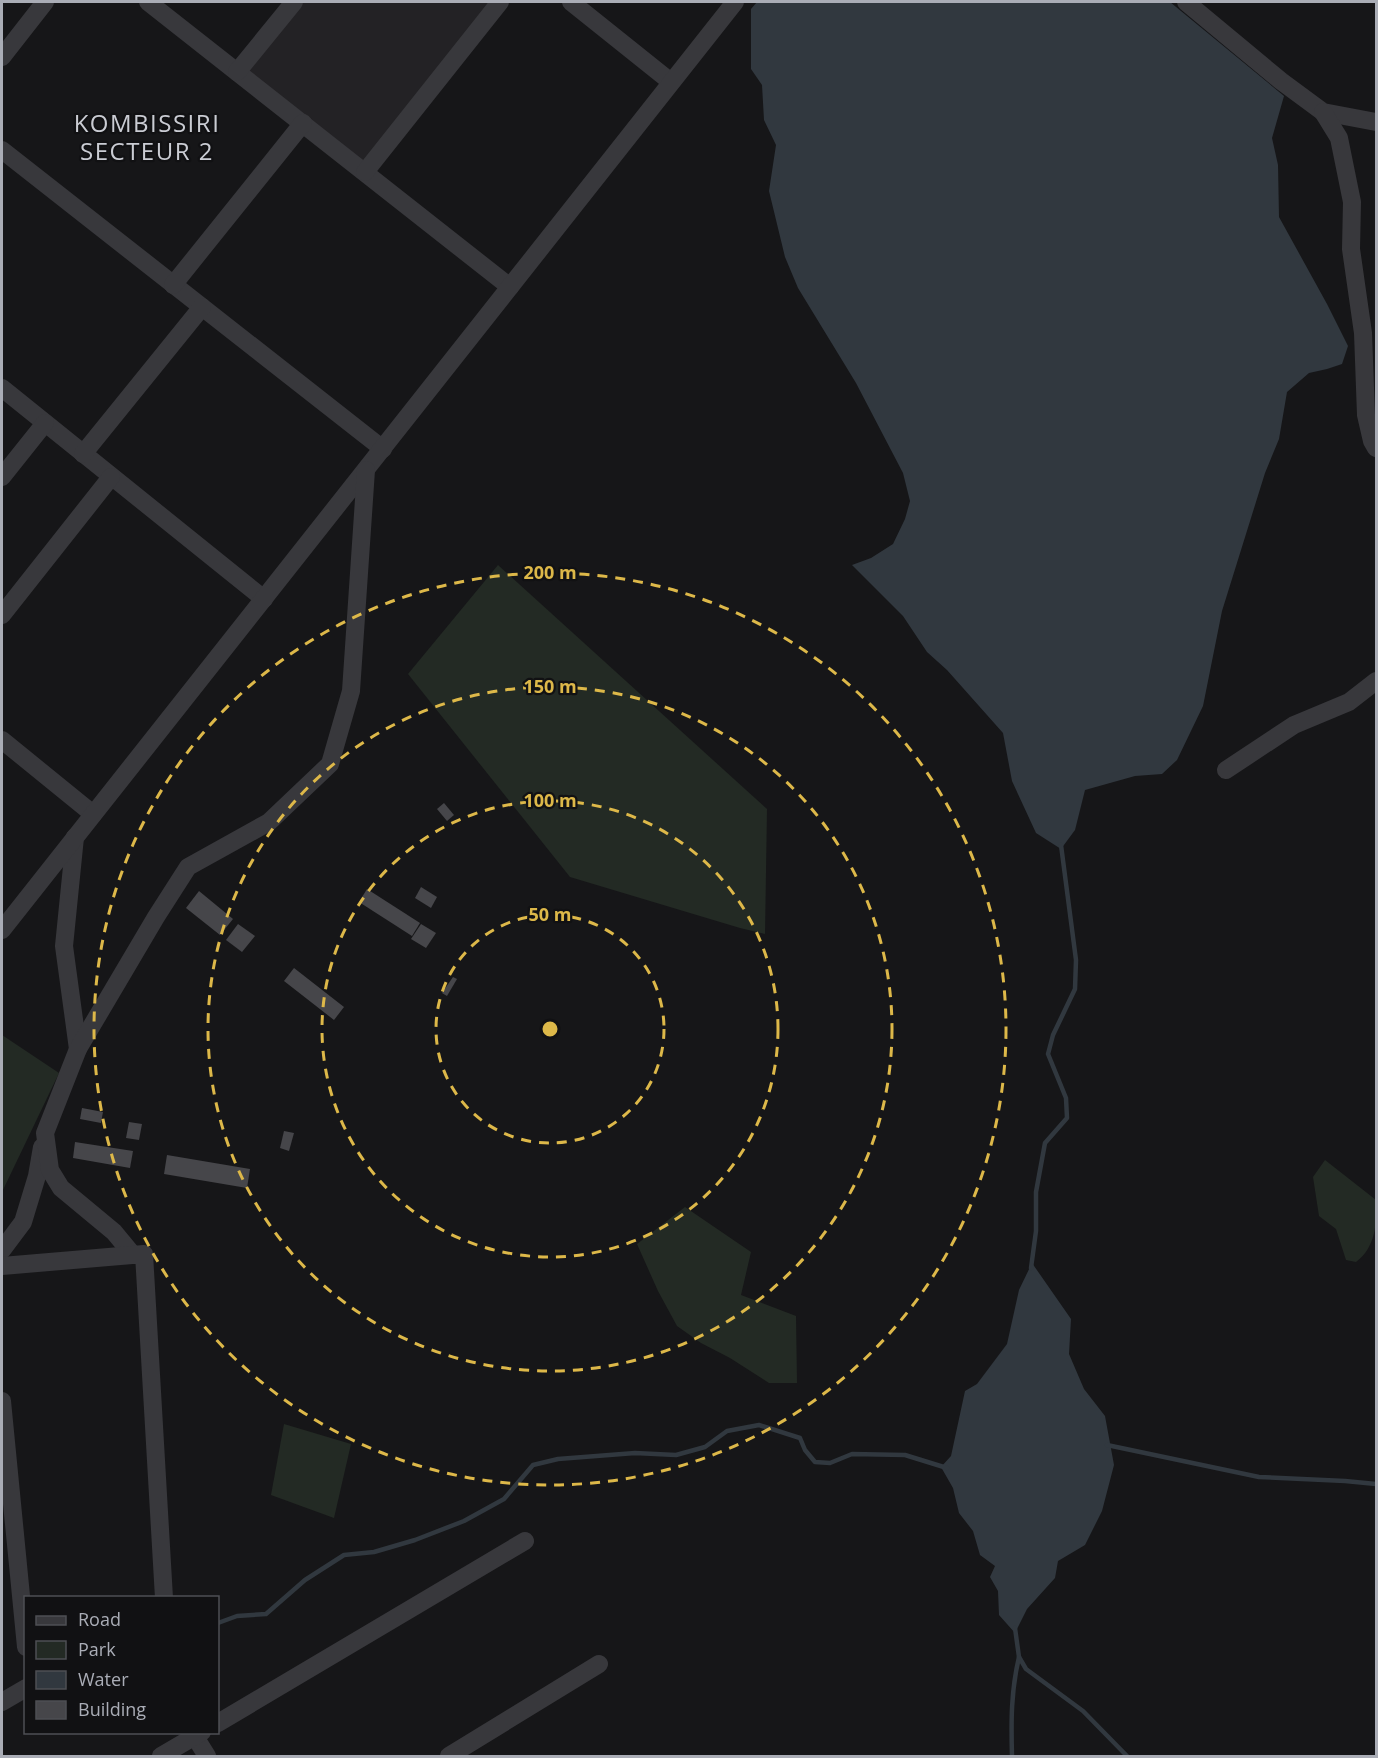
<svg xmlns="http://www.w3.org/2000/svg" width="1378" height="1758" font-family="'Open Sans',sans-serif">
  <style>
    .built { fill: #232225 }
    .green { fill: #232a24 }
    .water { fill: #31383f }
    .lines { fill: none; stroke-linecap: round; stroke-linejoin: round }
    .stream { stroke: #31383f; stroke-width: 4.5 }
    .building { fill: #46464a }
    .minor { stroke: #38383c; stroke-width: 18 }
    .ring { fill: none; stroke: #ddb849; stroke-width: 3; stroke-dasharray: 10 8 }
    .labels { text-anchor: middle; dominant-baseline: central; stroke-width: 4.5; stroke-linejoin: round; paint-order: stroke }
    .quarter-label { font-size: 24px; letter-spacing: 1.5px; fill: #caccd3; stroke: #111113 }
    .centre { fill: #ddb849; stroke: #111113; stroke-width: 3 }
    .ring-label { font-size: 18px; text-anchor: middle; font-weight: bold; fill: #ddb849; stroke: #111113; stroke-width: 4.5; stroke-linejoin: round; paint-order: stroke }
  </style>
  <rect width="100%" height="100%" fill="#161618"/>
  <path class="built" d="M294,2H500L365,172L237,72Z"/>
  <g class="green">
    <path d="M498,565L767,809L765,934L740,928L570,877L408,674Z"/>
    <path d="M2,1035L59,1073L2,1192Z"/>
    <path d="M1325,1160L1376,1200C1377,1223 1376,1247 1356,1262L1346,1260L1336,1229L1319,1216L1313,1177Z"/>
    <path d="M685,1207L751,1252L741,1295L796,1316L797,1383H769L730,1358L701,1343L677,1326L658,1291L637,1244Z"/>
    <path d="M284,1424L351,1444L334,1518L271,1495Z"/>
  </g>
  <g class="water">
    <path d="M757,2H1170L1284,96L1272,138L1278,165L1279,217L1327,304L1348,346L1342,364L1327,369L1309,373L1287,392L1279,439L1265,473L1222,611L1203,706L1177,760L1162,774L1135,776L1085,790L1075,830L1061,849L1036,833L1012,781L1003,733L947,670L927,652L903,616L852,565L871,558L893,544L905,519L910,501L903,473L856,383L798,288L785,257L769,191L776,145L764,120L762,85L751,69V9Z"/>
    <path d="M1032,1263L1071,1319L1069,1354L1084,1389L1105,1416L1114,1465L1102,1511L1085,1545L1058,1561L1055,1578L1027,1609L1015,1633L999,1615L998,1591L990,1577L995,1566L980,1555L973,1531L959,1513L953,1488L941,1467L951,1456L965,1391L977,1384L1007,1344L1019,1290Z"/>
  </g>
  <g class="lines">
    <g class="stream">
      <path d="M1031,1268L1036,1231V1192L1045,1143L1067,1118L1066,1098L1048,1054L1053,1035L1075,989L1076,960L1061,845"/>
      <path d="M1107,1445L1259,1477L1345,1481L1376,1484"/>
      <path d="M218,1623L237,1616L266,1614L305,1580L344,1555L374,1552L415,1540L464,1521L504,1499L533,1465L558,1459L635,1453L676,1455L705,1447L727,1431L759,1425L800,1438L805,1450L815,1462L830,1463L852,1454L905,1455L947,1468"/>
      <path d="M1015,1628L1019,1657L1026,1669L1083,1711L1127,1756"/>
      <path d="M1012,1756C1011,1721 1011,1691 1019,1657"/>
    </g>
  </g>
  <g class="building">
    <path d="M444,803L454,815L447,821L437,809Z"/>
    <path d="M421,887L437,897L431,908L415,898Z"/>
    <path d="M367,889L420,923L412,936L359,902Z"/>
    <path d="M199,891L233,919L220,935L186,908Z"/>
    <path d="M238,924L255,936L242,952L226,940Z"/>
    <path d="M421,924L436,933L426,948L411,939Z"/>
    <path d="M294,968L344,1007L334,1020L284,981Z"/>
    <path d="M453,977L457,979L447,996L442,993Z"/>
    <path d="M82,1108L103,1112L101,1123L80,1119Z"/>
    <path d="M129,1122L142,1124L139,1140L126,1138Z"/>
    <path d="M284,1131L294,1133L289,1151L280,1148Z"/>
    <path d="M75,1142L133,1151L130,1168L73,1158Z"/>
    <path d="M167,1155L250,1169L247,1188L164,1174Z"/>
  </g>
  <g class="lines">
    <g class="minor">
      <path d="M148,2L510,287"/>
      <path d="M571,2L671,82"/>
      <path d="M1186,2L1281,81L1323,112L1376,122"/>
      <path d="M2,57L45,2"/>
      <path d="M237,72L294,2"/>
      <path d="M1323,112L1339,138L1352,202L1351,249L1363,333L1366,415L1372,441L1376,448"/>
      <path d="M2,150L383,449"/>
      <path d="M365,172L500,2"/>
      <path d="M173,285L303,123"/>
      <path d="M2,388L264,599"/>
      <path d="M83,454L202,307"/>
      <path d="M2,477L45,423"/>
      <path d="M2,615L111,477"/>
      <path d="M2,740L93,814"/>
      <path d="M1226,770L1294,725L1349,702L1376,681"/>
      <path d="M75,837L64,946L78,1049"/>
      <path d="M2,930L735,2"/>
      <path d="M2,1250L23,1222L37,1176L42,1147"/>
      <path d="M133,1255L114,1232L61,1188L50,1170L45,1133L78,1049L156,917L188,867L269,822L330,764L351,691L366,470"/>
      <path d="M2,1266L144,1254L164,1598"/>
      <path d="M2,1401L26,1647"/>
      <path d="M2,1702L26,1688"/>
      <path d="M218,1723L525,1541"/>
      <path d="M192,1732L207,1756"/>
      <path d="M161,1756L202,1732"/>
      <path d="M449,1756L599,1664"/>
    </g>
  </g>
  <g class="ring">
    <circle cx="550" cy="1029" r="114"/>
    <circle cx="550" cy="1029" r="228"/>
    <circle cx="550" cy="1029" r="342"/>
    <circle cx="550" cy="1029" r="456"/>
  </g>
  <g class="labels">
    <g class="quarter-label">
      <text x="147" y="122">KOMBISSIRI<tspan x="147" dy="28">SECTEUR 2</tspan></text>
    </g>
  </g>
  <circle cx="550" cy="1029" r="9" class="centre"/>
  <g class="ring-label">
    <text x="550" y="579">200 m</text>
    <text x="550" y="693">150 m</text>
    <text x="550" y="807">100 m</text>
    <text x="550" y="921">50 m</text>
  </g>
  <rect width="1378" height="1758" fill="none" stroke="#aaadb6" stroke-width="6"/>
  <rect x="24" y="1596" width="195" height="138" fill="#111113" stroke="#4e4f54" stroke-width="1.5"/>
  <rect x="36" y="1616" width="30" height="9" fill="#38383c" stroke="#4e4f54" stroke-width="1.5"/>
  <text x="78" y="1626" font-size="18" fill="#aaadb6">Road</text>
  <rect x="36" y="1641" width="30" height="18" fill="#232a24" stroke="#4e4f54" stroke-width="1.5"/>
  <text x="78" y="1656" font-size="18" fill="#aaadb6">Park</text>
  <rect x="36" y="1671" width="30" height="18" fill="#31383f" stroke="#4e4f54" stroke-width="1.5"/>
  <text x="78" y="1686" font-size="18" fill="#aaadb6">Water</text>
  <rect x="36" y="1701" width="30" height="18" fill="#46464a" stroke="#4e4f54" stroke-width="1.5"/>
  <text x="78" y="1716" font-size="18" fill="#aaadb6">Building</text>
</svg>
